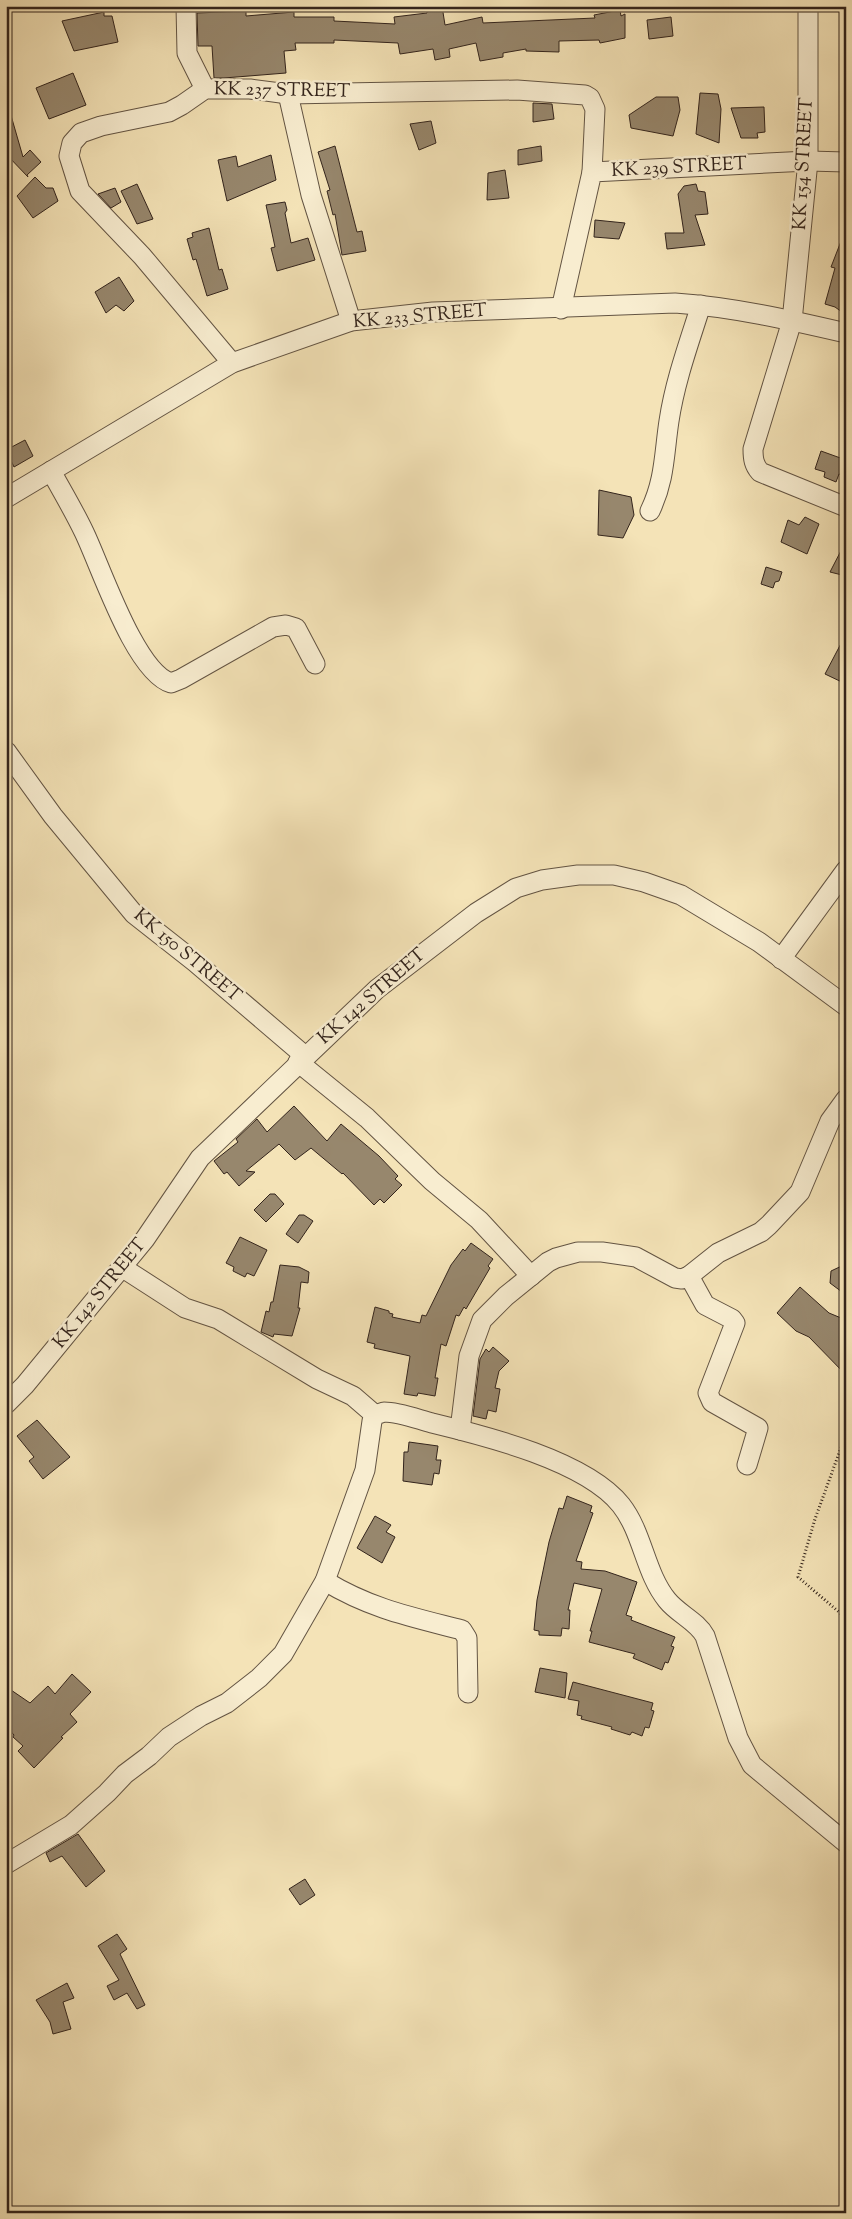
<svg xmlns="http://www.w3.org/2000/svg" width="852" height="2219" font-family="'Sorts Mill Goudy',serif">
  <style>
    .building { fill: #97876d; stroke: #33241c }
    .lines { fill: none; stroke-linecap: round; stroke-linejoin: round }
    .minor-casing { stroke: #635443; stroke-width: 21 }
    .path { stroke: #33241c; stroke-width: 3; stroke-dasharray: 1 2.5; stroke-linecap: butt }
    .minor { stroke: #f8edd0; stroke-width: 19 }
    .labels { text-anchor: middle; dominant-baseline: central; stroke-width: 5; stroke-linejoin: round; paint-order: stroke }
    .street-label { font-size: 19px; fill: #33241c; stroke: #f8edd0 }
  </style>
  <rect width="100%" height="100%" fill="#f4e3b7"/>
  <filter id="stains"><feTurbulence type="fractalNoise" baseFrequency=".004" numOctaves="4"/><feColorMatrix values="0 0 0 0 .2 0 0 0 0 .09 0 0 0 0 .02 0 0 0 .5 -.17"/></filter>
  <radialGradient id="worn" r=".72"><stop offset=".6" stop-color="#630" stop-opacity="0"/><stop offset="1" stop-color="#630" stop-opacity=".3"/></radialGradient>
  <g class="building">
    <path d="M442,6L445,25L482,17L483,23L595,18L594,15L620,10L621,16L625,14V38L600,43L599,40L559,41V52L526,51V49L503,53V57L480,61L476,43L449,49L450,57L435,60L433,49L400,54L398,43L334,40V43H295L296,50L284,51L286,73L224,78H214L212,46H198L197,13L246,11V16L294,12V17H334V21L395,24L394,17L427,13V9Z"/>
    <path d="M104,12V16H112L118,42L74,51L62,21Z"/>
    <path d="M671,17L673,36L649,39L647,20Z"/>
    <path d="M73,73L86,105L49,119L36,88Z"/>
    <path d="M700,93L718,94L721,109L719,143L696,134Z"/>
    <path d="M656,97H678L680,110L673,136L631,128L629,115Z"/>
    <path d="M533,103L552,104L554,119L533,122Z"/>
    <path d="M764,107L765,132L757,133L758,138H741L731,108Z"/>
    <path d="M10,112L23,157L30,150L41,162L27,175L28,177L6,154V113Z"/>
    <path d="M431,121L436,143L419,150L410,124Z"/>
    <path d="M335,146L357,232L362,231L366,251L342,255L335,214L333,215L327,191L330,190L318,152Z"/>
    <path d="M541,146L542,161L518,165V150Z"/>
    <path d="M271,155L276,180L227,201L218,160L236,156L238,167Z"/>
    <path d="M505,170L509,198L487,200L488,173Z"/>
    <path d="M35,177L46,188H53L58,201L33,218L17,196Z"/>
    <path d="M137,184L153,219L137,224L121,191Z"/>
    <path d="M696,184L698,191L705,192L708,214L695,215L705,245L667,249L665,233H684L678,194L684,186Z"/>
    <path d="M115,188L121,202L111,208L98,194Z"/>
    <path d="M285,202L287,210L285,213L291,243L308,238L315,260L277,271L271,248L275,247L266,205Z"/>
    <path d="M595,220L625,223L619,239L594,237Z"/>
    <path d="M209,228L219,270L222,269L228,289L207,296L196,259L193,260L187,239L193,237L192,233Z"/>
    <path d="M845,231L846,232V315L835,307L825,304L835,268L831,267Z"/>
    <path d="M119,277L134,301L124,311L116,305L106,313L95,292Z"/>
    <path d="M25,440L33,456L14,467L6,450Z"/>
    <path d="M821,451L846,460L842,475L839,474L836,482L824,477L825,472L815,469Z"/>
    <path d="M599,490L631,497L634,515L623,538L598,535Z"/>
    <path d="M805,517L819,524L807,554L781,542L788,520L799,525Z"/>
    <path d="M846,541V576L830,572Z"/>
    <path d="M766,567L782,572L779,581L775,582L773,588L761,584Z"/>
    <path d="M846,634V684L825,674Z"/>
    <path d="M294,1106L327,1141L341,1124L379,1156L398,1176L395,1179L402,1185L384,1203L380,1199L374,1205L343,1173L342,1174L311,1148L295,1160L279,1144L246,1171L255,1172L239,1186L227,1172L224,1174L214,1161L238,1142L236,1139L257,1119L267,1132Z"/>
    <path d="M270,1194H275L284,1204L266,1222L254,1210Z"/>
    <path d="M299,1215H304L313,1221L298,1243L286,1234Z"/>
    <path d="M240,1237L267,1250L254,1276L247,1273L245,1277L233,1271L234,1267L226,1263Z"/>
    <path d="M471,1243L493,1259L488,1266L490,1268L466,1309L464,1307L459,1316L456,1315L446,1346L441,1344L435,1378H438L435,1396L418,1393L417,1396L404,1394L410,1356L374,1348L375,1344L367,1342L375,1307L389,1311V1313L393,1314L392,1317L420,1323L422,1315L426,1316L451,1265L463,1249L465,1251Z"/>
    <path d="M846,1264V1295L830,1283L831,1271Z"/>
    <path d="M280,1265L299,1267L309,1272L308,1283L301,1282L298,1308H300L292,1336L274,1334L273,1337L261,1332L266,1311L269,1312L271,1302H273Z"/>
    <path d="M800,1287L829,1313L846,1320V1375L809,1337L796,1331L777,1313Z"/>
    <path d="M493,1347L509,1361L499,1371L495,1388L500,1389L496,1412L488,1410L486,1419L473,1416L480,1359L486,1349L489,1352Z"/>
    <path d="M37,1420L70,1457L43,1479L29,1461L34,1457L17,1436Z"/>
    <path d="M409,1442L438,1446L436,1460H441L439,1474L434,1473L432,1485L403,1481L404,1452H408Z"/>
    <path d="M567,1496L592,1506L590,1512L593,1513L576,1561L582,1562L581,1569L605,1571L637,1582L626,1615L632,1617L631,1620L675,1637L671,1646L674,1647L668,1663L665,1662L662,1670L633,1658L635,1654L589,1642L592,1631H590L602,1589L574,1583L568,1610H570L569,1629L562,1628L561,1636L539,1635V1631L534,1630L537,1600L549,1542L559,1508L563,1509Z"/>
    <path d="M375,1516L391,1525L386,1532L395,1537L382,1563L357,1548Z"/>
    <path d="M540,1668L567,1673L565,1698L535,1692Z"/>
    <path d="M72,1674L91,1692L70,1714L77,1722L61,1737L63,1738L34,1768L18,1751L23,1746L13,1737L14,1735L6,1726V1697L11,1690L30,1703L48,1686L55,1694Z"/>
    <path d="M573,1682L653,1703L651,1710L654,1711L649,1728L645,1727L642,1736L632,1732L630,1735L611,1729L612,1727L581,1719L582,1716L577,1715L579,1701L568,1699Z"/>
    <path d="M78,1834L105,1871L86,1887L62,1856L50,1862L46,1853Z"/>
    <path d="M305,1879L315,1895L300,1905L289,1889Z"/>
    <path d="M117,1934L127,1949L120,1954L145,2005L137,2009L127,1993L114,2000L107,1986L119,1980L98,1946Z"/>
    <path d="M67,1983L74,1998L63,2002L71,2029L53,2034L50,2022L36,2000Z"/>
  </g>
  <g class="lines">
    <g class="minor-casing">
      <g id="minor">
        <path d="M186,6L187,53L205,89"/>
        <path d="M808,6V161L792,321L753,449C753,459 754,465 760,472L846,507"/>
        <path d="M288,94L311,195L351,321"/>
        <path d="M561,309L592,172L808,161L846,162"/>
        <path d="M232,363L142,256L80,191L69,156L72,143L81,133L101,126L169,112L182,105L205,89H250L288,94L517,90L585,95L590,98L595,109L592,172"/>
        <path d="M51,471C62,491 74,511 84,532C101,567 135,672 171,683L181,679L273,627L286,625L296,628L315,664"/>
        <path d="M6,498L232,363L351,321L433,312L675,303C733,307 790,320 846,333"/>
        <path d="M650,511C665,480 664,454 669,421C675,381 689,343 701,305"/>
        <path d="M6,751L53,816L134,914L195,962L305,1056"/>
        <path d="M781,959L846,870"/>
        <path d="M298,1062L367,1118L432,1181L479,1220L531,1276"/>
        <path d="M123,1268L185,1308L218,1319L317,1379L353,1396L375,1415"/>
        <path d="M689,1276L705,1305L732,1319L735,1323L708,1393L712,1402L758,1428L747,1465"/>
        <path d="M6,1404L25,1385L145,1239L200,1158L377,989L476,913L516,888L542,880L578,875H614L644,882L681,895L759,942L846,1006"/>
        <path d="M460,1430L469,1356L482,1320L506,1296L548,1262L556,1258L578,1252H602L636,1257L675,1278L682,1279L689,1276L718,1253L761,1232L769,1225L800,1192L830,1121L846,1099"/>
        <path d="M325,1581C371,1609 412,1617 462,1630L467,1638L468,1693"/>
        <path d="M6,1864L71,1825L107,1793L125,1774L149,1756L169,1737L201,1716L227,1703L259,1678L283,1654L325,1581L365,1470L372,1421L375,1415L384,1412C399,1412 417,1419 432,1423C486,1436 586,1461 621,1505C643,1533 645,1573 667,1600C678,1614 697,1621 705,1636L738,1738L752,1765L846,1843"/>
      </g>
    </g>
    <path class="path" d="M846,1434L815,1519L798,1577L846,1618"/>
    <use href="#minor" class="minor"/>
  </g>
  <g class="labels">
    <g class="street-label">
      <text transform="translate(282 91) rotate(1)">KK 237 STREET</text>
      <text transform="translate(804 164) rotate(-87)">KK 154 STREET</text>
      <text transform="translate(679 168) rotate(-3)">KK 239 STREET</text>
      <text transform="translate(420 317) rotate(-5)">KK 233 STREET</text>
      <text transform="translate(187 956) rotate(40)">KK 150 STREET</text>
      <text transform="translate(372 997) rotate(-41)">KK 142 STREET</text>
      <text transform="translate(100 1294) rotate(-51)">KK 142 STREET</text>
    </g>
  </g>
  <rect width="852" height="2219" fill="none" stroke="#f4e3b7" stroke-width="25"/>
  <rect x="8" y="8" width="837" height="2204" fill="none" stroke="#33241c" stroke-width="2.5"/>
  <rect x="12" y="12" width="827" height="2194" fill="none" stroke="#33241c"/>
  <rect width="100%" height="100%" filter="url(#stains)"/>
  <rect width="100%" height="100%" fill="url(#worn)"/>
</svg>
